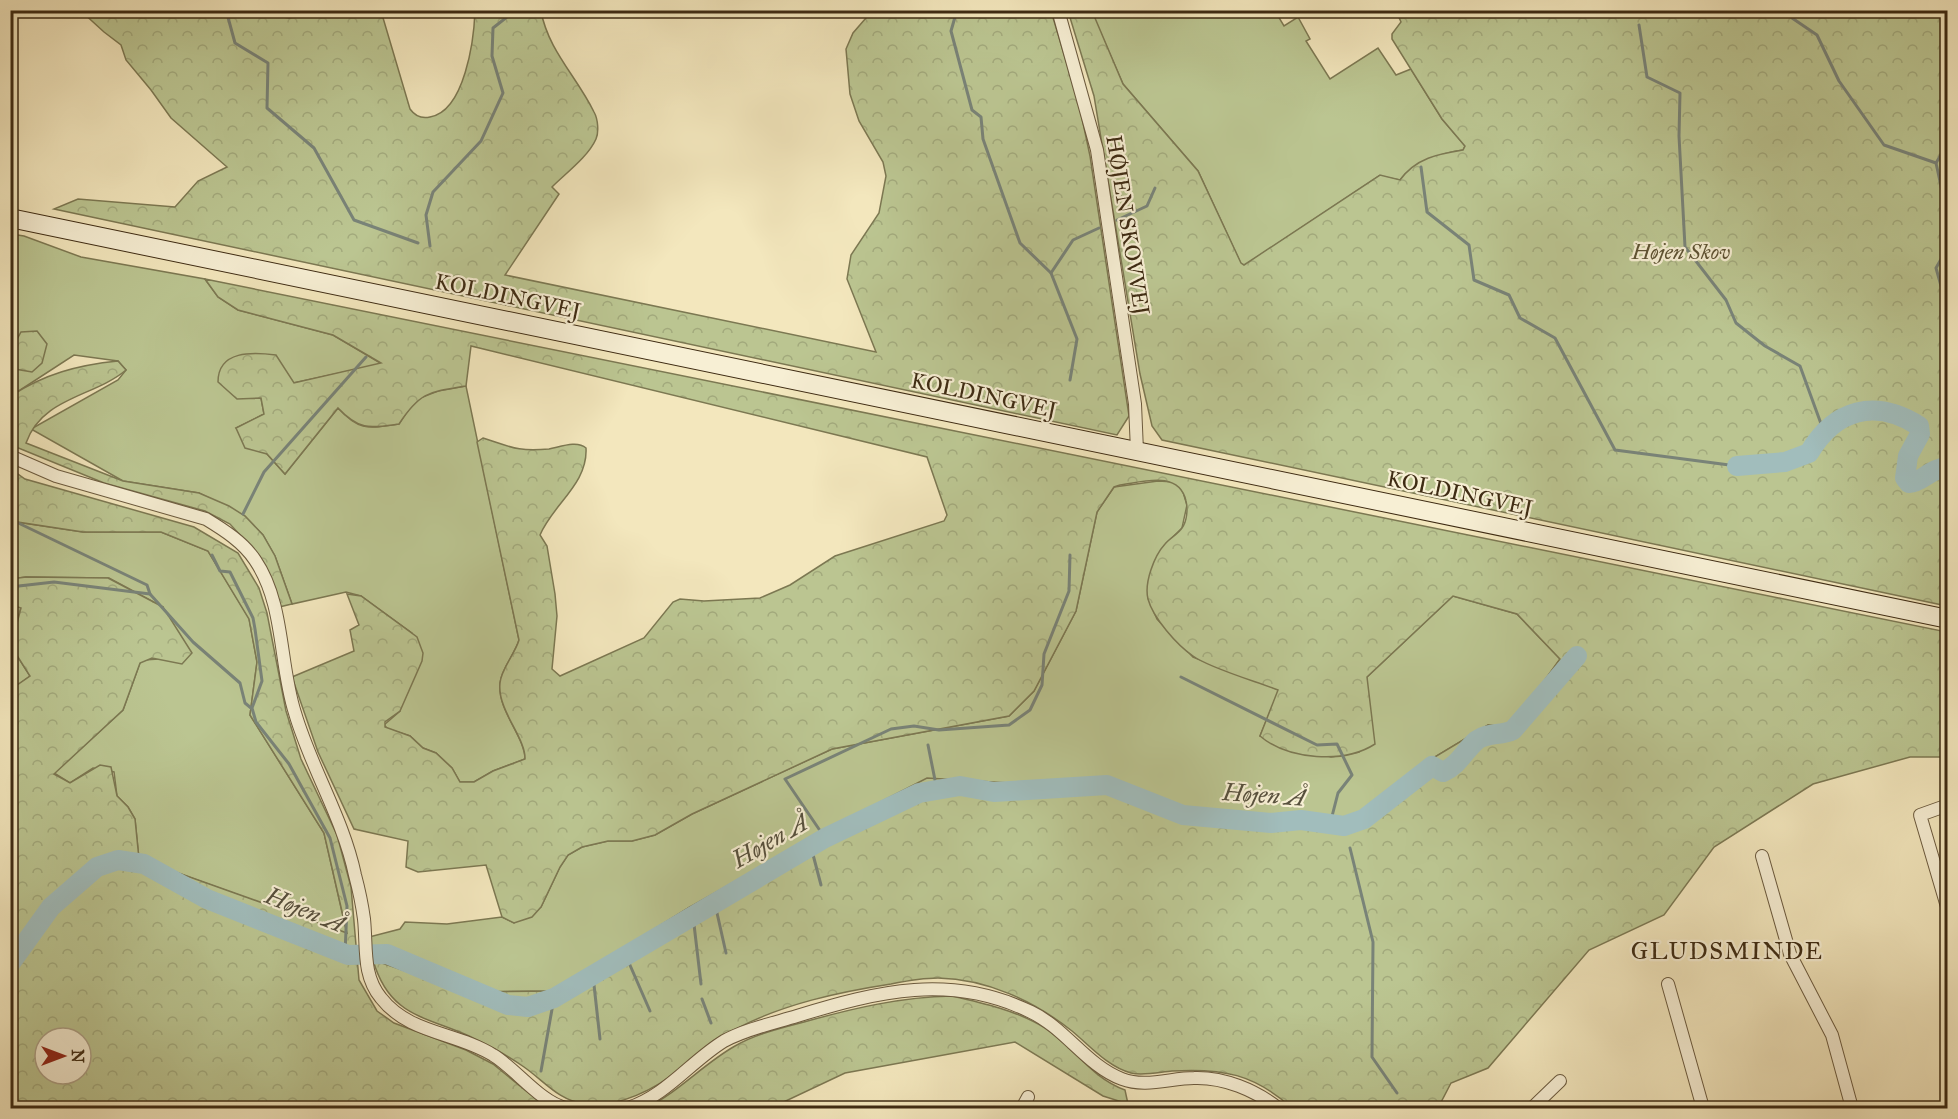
<svg xmlns="http://www.w3.org/2000/svg" width="1958" height="1119" font-family="'IM FELL Great Primer',serif">
  <style>
    .grass { fill: #bbc591; stroke: #7c7852; stroke-width: 1.5 }
    .forest { fill: url(#forest-crowns); stroke: #7c7852; stroke-width: 1.5; fill-rule: evenodd }
    .lines { fill: none; stroke-linecap: round; stroke-linejoin: round }
    .stream { stroke: #798378; stroke-width: 3 }
    .river { stroke: #a1bdbc; stroke-width: 20 }
    .minor-casing { stroke: #6b5a3e; stroke-width: 14 }
    .secondary-casing { stroke: #3e2b13; stroke-width: 20 }
    .minor { stroke: #f7efd4; stroke-width: 12 }
    .secondary { stroke: #f7efd4; stroke-width: 18 }
    .labels { text-anchor: middle; dominant-baseline: central; stroke-width: 4.5; stroke-linejoin: round; paint-order: stroke }
    .street-label { font-size: 22px; fill: #3e2b13; stroke: #f7efd4 }
    .park-label { font-size: 22px; font-style: italic; fill: #5d5232; stroke: #f7efd4 }
    .water-label { font-size: 24px; font-style: italic; fill: #57503d; stroke: #f7efd4 }
    .neighbourhood-label { font-size: 24px; letter-spacing: 1.5px; fill: #3e2b13; stroke: #f7efd4 }
  </style>
  <defs>
    <pattern id="forest-crowns" width="20" height="18" patternUnits="userSpaceOnUse" patternTransform="scale(1.5)"><rect width="20" height="18" fill="#bbc591"/><path d="M2 6a3 3 0 1 1 6 0M12 15a3 3 0 1 1 6 0" fill="none" stroke="#a2a97c"/></pattern>
  </defs>
  <rect width="100%" height="100%" fill="#f3e7bd"/>
  <filter id="stains"><feTurbulence type="fractalNoise" baseFrequency=".00333" numOctaves="4"/><feColorMatrix values="0 0 0 0 .2 0 0 0 0 .09 0 0 0 0 .02 0 0 0 .5 -.17"/></filter>
  <radialGradient id="worn" r=".72"><stop offset=".6" stop-color="#630" stop-opacity="0"/><stop offset="1" stop-color="#630" stop-opacity=".3"/></radialGradient>
  <g class="grass">
    <path d="M1091,11H1275L1284,26L1298,17L1310,39L1306,41L1330,79L1378,48L1396,75L1411,69L1442,119L1465,146L1463,150C1442,153 1413,162 1400,180L1379,176L1245,265L1241,264L1198,171L1123,84Z"/>
    <path d="M11,234L24,236L81,257L205,279L218,297L238,310L333,335L382,364L293,383L261,398L264,414L236,428L267,454L285,474L338,408C360,432 369,428 399,424L415,400L438,391L466,386L519,640C515,654 501,669 500,683C497,710 525,737 525,759L493,771L474,782H460L452,768L436,753L423,748L410,736L388,729L384,725L400,711L412,633L361,596L346,592L292,604L275,556L263,535L245,516L199,493L123,481L31,429L118,380L126,370L118,361L74,355L11,396Z"/>
    <path d="M1158,481L1175,482L1182,489L1187,505L1182,528L1164,546L1148,585V598L1157,619L1193,657L1279,690L1260,736L1331,757L1359,752L1367,677L1453,596L1517,614L1560,659L1516,720L1505,727L1488,725L1428,761L1352,818L1185,810L1110,778L1028,784L690,907L555,991L467,992L373,960L369,937L400,929L405,922L447,924L502,917L514,923L541,907L560,867L568,855L582,847L608,841H632L655,835L692,814L832,749L1009,716L1034,691L1076,611L1097,512L1114,487Z"/>
    <path d="M10,521L83,532H161L208,551L249,618L257,662L250,715L324,833L347,934L139,859L135,819L128,807L117,796L114,772L93,768L70,783L54,773L123,710L140,663L144,660L158,659L163,607L109,578L26,577L11,579Z"/>
    <path d="M10,605L21,607L11,646L30,676L11,690Z"/>
  </g>
  <g class="forest">
    <path d="M266,10L270,15L289,18L328,11H381L410,109C415,116 421,119 430,117C465,111 474,39 475,11H541C548,50 577,77 594,112C598,119 599,132 596,139C588,157 566,173 552,187L559,194L505,275L876,352L847,279L851,255L879,213L886,176L883,162L859,121L850,94L846,49L853,33L872,11H1051L1079,104L1090,156L1129,416L1117,435L54,209L78,199L175,207L198,181L227,167L171,118L151,90L126,60L121,45L104,32L81,11Z"/>
    <path d="M1068,11H1092L1123,84L1198,171L1241,263L1244,265L1380,175L1400,180C1416,158 1438,154 1463,150L1465,146L1442,119L1392,39V34L1401,22L1396,11H1947V606L1162,440L1152,426L1140,374L1094,96Z"/>
    <path d="M205,279L1947,632V757H1910L1813,784L1714,847L1664,915L1589,950L1488,1068L1451,1083L1438,1108H1292C1254,1074 1223,1068 1172,1071C1160,1072 1143,1076 1131,1073C1108,1067 1090,1046 1072,1031C1034,1001 987,979 938,978C923,978 906,981 891,984C839,992 783,1004 736,1029C727,1033 717,1038 709,1044C699,1051 691,1061 681,1068C656,1089 619,1108 585,1104C559,1101 544,1081 524,1067C507,1055 488,1045 469,1036C424,1016 389,1016 373,960L467,992L555,991L690,907L824,831L927,778L1028,784L1110,778L1185,810L1352,818L1428,761L1488,725L1505,727L1516,720L1560,659L1517,614L1453,596L1367,677L1375,744C1344,764 1288,760 1260,736L1278,690C1258,682 1209,668 1193,656C1177,645 1153,618 1148,599C1144,583 1154,556 1165,544C1170,538 1178,534 1182,528C1187,521 1188,509 1186,501C1179,470 1143,482 1120,485L1114,487L1097,512L1076,611L1034,691L1009,716L832,749L692,814L655,835L632,841H608L582,847L568,855L560,867L541,907L532,917L514,923L502,917L486,865L418,872L406,867L408,841L354,829L318,752L292,677L354,651L350,630L359,625L347,594L361,596L417,637L423,653L422,661L400,711L385,722V727L410,736L423,748L436,753L452,768L460,782H474L493,771L525,759C526,738 497,710 500,683C501,669 515,654 519,640L477,442L483,438C511,447 518,452 549,449C560,447 577,440 586,448C588,484 553,504 540,535L547,546L555,594L557,616L552,669L560,676L644,638L673,602L680,599L704,601L760,598L790,585L835,556L944,521L947,515L927,457L471,346L466,386C429,392 420,392 399,424C370,428 360,431 338,408L285,474L267,454L245,448L236,428L264,414L261,398L237,399L218,382C218,350 253,352 276,355L294,383L381,363L333,335L238,310L218,297Z"/>
    <path d="M37,331L47,344L42,363L32,372L15,369V343L21,332Z"/>
    <path d="M118,361L126,370C94,397 42,397 26,443L123,481L199,493L229,506L245,516L263,535L275,556L292,604L279,607L260,557L230,524L205,511L104,483L11,445V396C44,374 78,365 118,361Z"/>
    <path d="M11,469L25,479L194,527L238,553L259,588L267,613L286,711L301,759L337,835L351,887L359,980L377,1011L394,1023L466,1050L493,1064L547,1108H11L10,690L30,676L11,646L21,608L11,605V579L26,577L108,578L163,607L192,653L182,664L152,658L140,663L123,710L54,774L70,783L100,765L111,767L117,796L128,807L135,819L139,859L347,933L324,833L250,715L257,662L249,619L208,551L161,532H83L11,521ZM45,1038H81V1074H45Z"/>
    <path d="M952,996C983,1003 1018,1011 1045,1028C1074,1047 1091,1078 1125,1090L1128,1104L1103,1096L1015,1042L845,1073L771,1108H646C679,1092 703,1064 735,1046C756,1034 781,1028 804,1022C854,1008 901,997 952,996Z"/>
  </g>
  <g class="lines">
    <g class="stream">
      <path d="M226,10L235,43L268,63L267,108L314,148L354,220L418,243"/>
      <path d="M957,10L951,31L972,110L981,117L983,139L1020,243L1051,273L1077,339L1070,380"/>
      <path d="M1795,10L1792,18L1817,35L1839,81L1884,145L1936,163L1948,218"/>
      <path d="M1639,25L1647,77L1680,93L1679,136L1685,247L1726,300L1736,323L1765,346L1800,366L1824,432"/>
      <path d="M1936,163L1948,143"/>
      <path d="M1421,167L1427,212L1469,245L1474,280L1509,295L1520,318L1555,338L1615,450L1737,466"/>
      <path d="M1117,220L1147,206L1155,188"/>
      <path d="M430,246L426,215L433,192L481,141L503,93L492,56L493,28L516,10"/>
      <path d="M1051,273L1073,240L1099,228"/>
      <path d="M1945,300L1936,268L1948,247"/>
      <path d="M243,514L264,472L366,357"/>
      <path d="M10,519L147,585L150,594L193,642L240,683L245,703L251,708"/>
      <path d="M212,555L220,571L230,572L253,618L255,629L262,681L252,708L256,722L289,764L330,838L347,906L345,954"/>
      <path d="M10,587L54,582L150,594"/>
      <path d="M1181,677L1317,745L1337,744L1352,775L1338,793L1330,824"/>
      <path d="M928,745L937,790"/>
      <path d="M1344,826L1346,832"/>
      <path d="M825,838L785,779L891,729L914,726L939,730L1009,725L1030,710L1042,685L1044,654L1069,591L1070,555"/>
      <path d="M811,847L821,885"/>
      <path d="M1350,848L1373,942L1372,1057L1397,1093"/>
      <path d="M715,904L726,953"/>
      <path d="M693,916L701,984"/>
      <path d="M626,956L650,1011"/>
      <path d="M593,976L600,1039"/>
      <path d="M702,999L711,1023"/>
      <path d="M541,1071L554,998"/>
      <path d="M10,1096L19,1108"/>
    </g>
    <g class="river">
      <path d="M1737,466L1785,462L1809,453C1835,409 1875,398 1919,426L1920,434L1908,456L1905,478L1909,483C1923,482 1930,468 1948,467"/>
      <path d="M10,964L51,907L97,867L118,860L144,864L207,899L348,955L387,954L508,1005L528,1007L554,998L825,838L919,793L960,786L994,792L1107,785L1183,815L1271,823L1301,820L1344,826L1364,819L1432,766L1443,772C1459,765 1464,751 1477,740C1488,732 1501,736 1513,730L1577,656"/>
    </g>
    <g class="minor-casing">
      <g id="minor">
        <path d="M1058,10L1097,150L1135,404L1137,451"/>
        <path d="M10,456L56,476L206,519C224,530 243,542 255,560C285,604 279,664 295,713C311,768 343,818 355,875C359,890 362,904 364,919C367,947 362,975 381,998C409,1034 456,1032 493,1055C515,1068 541,1103 566,1108"/>
        <path d="M1948,805L1920,815L1948,910"/>
        <path d="M1762,856L1790,954L1832,1035L1852,1108"/>
        <path d="M1668,984L1703,1108"/>
        <path d="M628,1108C667,1095 690,1062 724,1041C746,1029 774,1023 797,1016C878,991 951,973 1031,1012C1065,1028 1087,1066 1122,1079C1145,1088 1171,1078 1194,1078C1224,1077 1255,1090 1278,1108"/>
        <path d="M1022,1108L1028,1097"/>
        <path d="M1532,1108L1560,1081"/>
      </g>
    </g>
    <g class="secondary-casing">
      <path id="secondary" d="M10,218L1948,619"/>
    </g>
    <use href="#minor" class="minor"/>
    <use href="#secondary" class="secondary"/>
  </g>
  <g class="labels">
    <g class="street-label">
      <text transform="translate(1128 225) rotate(81)">HØJEN SKOVVEJ</text>
      <text transform="translate(508 296) rotate(12)">KOLDINGVEJ</text>
      <text transform="translate(984 395) rotate(12)">KOLDINGVEJ</text>
      <text transform="translate(1460 493) rotate(12)">KOLDINGVEJ</text>
    </g>
    <g class="park-label">
      <text x="1681" y="251">Højen Skov</text>
    </g>
    <g class="water-label">
      <text transform="translate(1264 795) rotate(4)">Højen Å</text>
      <text transform="translate(770 841) rotate(-30)">Højen Å</text>
      <text transform="translate(305 910) rotate(22)">Højen Å</text>
    </g>
    <g class="neighbourhood-label">
      <text x="1727" y="951">GLUDSMINDE</text>
    </g>
  </g>
  <rect width="1958" height="1119" fill="none" stroke="#f3e7bd" stroke-width="36"/>
  <rect x="12" y="12" width="1934" height="1095" fill="none" stroke="#3e2b13" stroke-width="3"/>
  <rect x="18" y="18" width="1922" height="1083" fill="none" stroke="#3e2b13" stroke-width="1.5"/>
  <g transform="translate(63 1056) rotate(90)"><circle r="28" fill="#f7efd4" stroke="#ada187" stroke-width="1.5"/>
  <path d="M0-4.5L10 22L0 15L-10 22Z" fill="#8f2418"/>
  <text y="-9" font-size="16" font-weight="bold" text-anchor="middle" fill="#3e2b13">N</text>
  </g>
  <rect width="100%" height="100%" filter="url(#stains)"/>
  <rect width="100%" height="100%" fill="url(#worn)"/>
</svg>
